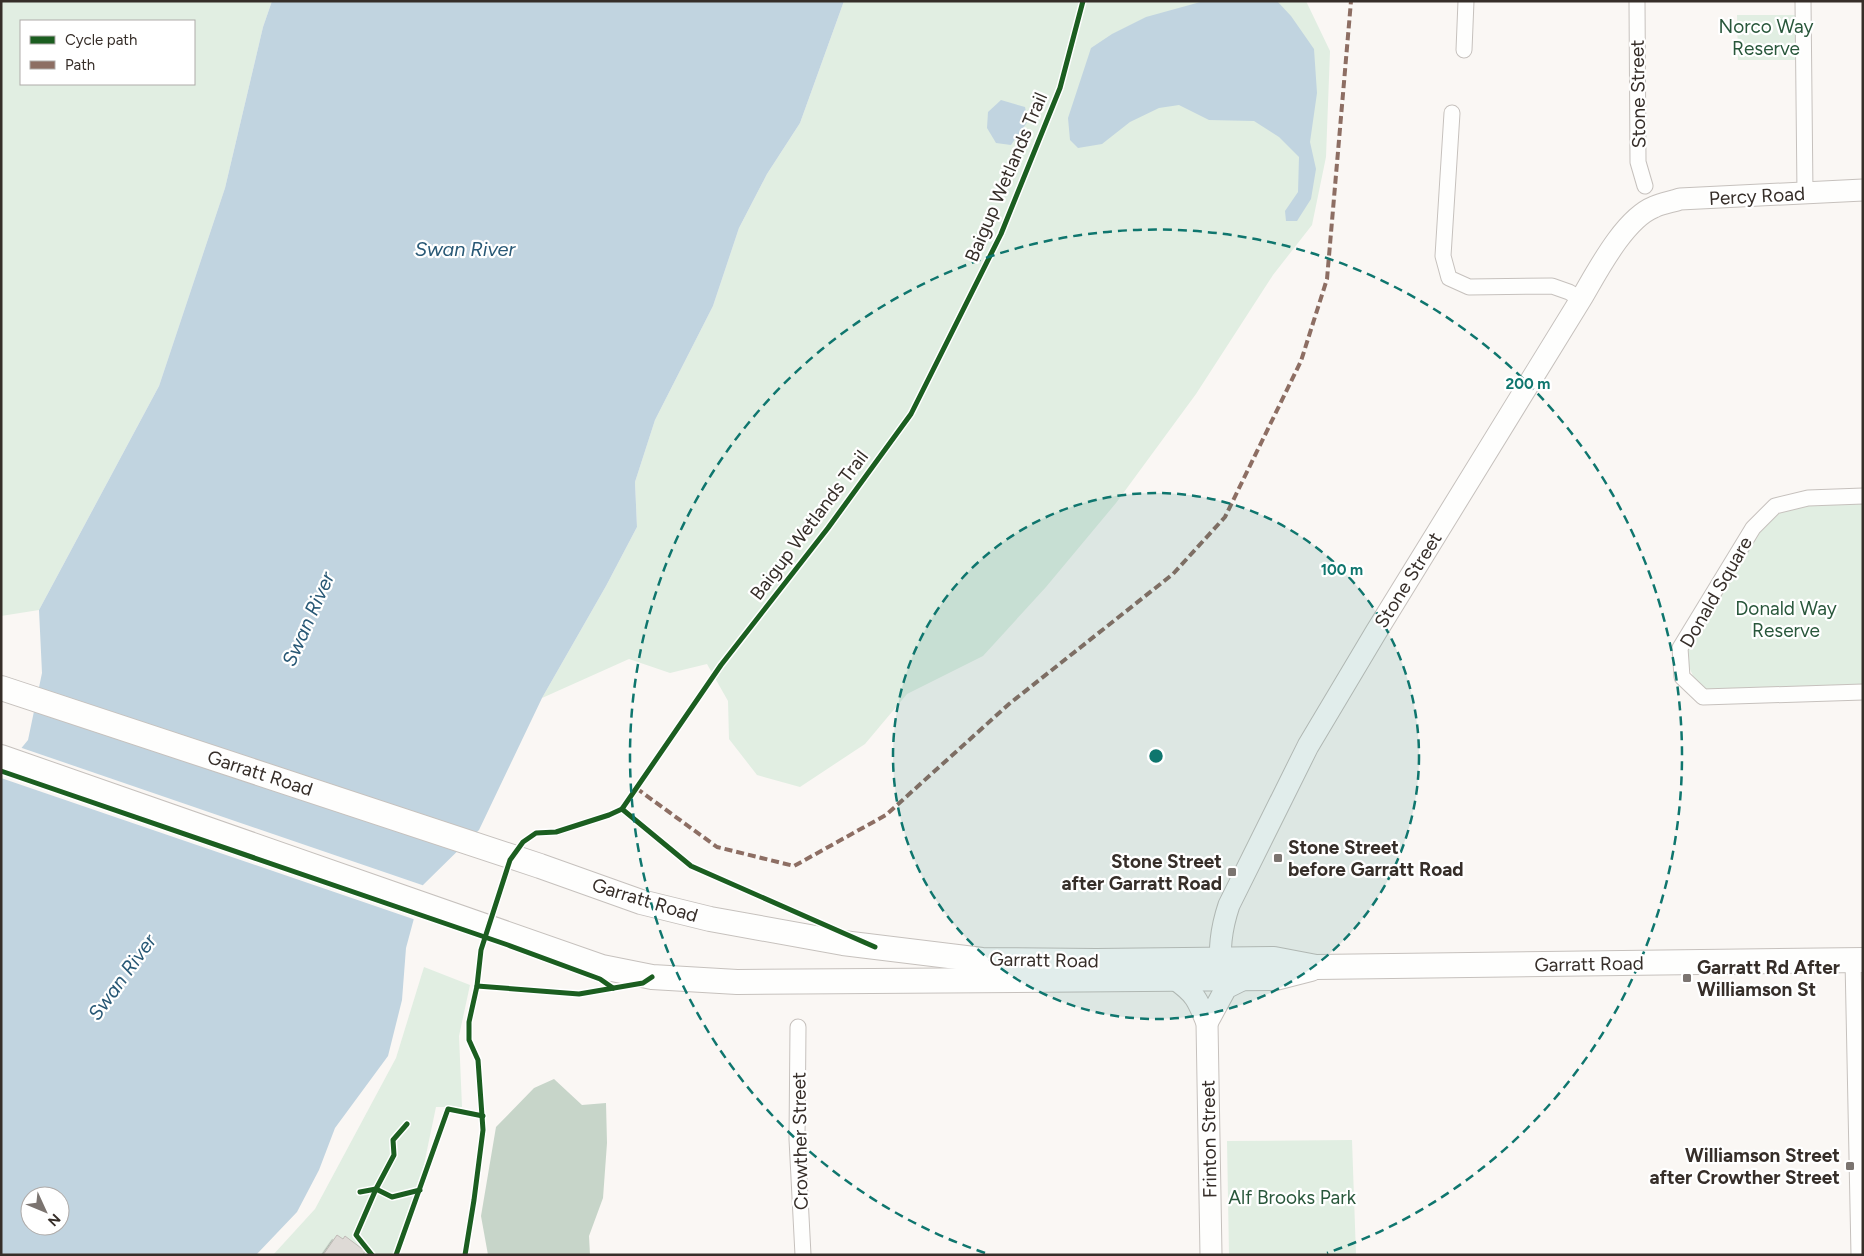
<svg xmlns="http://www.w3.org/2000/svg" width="1864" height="1256" font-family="Figtree,sans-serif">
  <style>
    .green { fill: #e1eee2; fill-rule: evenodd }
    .forest { fill: #c7d5c9 }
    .water { fill: #c1d4e0; fill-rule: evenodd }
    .pier { fill: #faf7f4 }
    .building { fill: #dedad6; stroke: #bfbab6; filter: url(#shadow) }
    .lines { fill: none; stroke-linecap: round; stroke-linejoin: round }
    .street-casing { stroke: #c6c1bd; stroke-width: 17 }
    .secondary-casing { stroke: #c6c1bd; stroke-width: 23 }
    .primary-casing { stroke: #c6c1bd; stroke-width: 26 }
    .street { stroke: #fefefd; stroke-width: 15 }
    .secondary { stroke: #fefefd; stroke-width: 21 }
    .primary { stroke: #fefefd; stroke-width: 24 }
    .quiet { stroke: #8d6e63; stroke-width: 4; stroke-dasharray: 8 4; stroke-linecap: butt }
    .cycleway-casing { stroke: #fff; stroke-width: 8 }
    .cycleway { stroke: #1b5e20; stroke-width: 5 }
    .ring { fill: none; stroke: #0f766e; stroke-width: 2.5; stroke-dasharray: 9 6 }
    .poi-dot { fill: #7b7470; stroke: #fff; stroke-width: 2 }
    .labels { text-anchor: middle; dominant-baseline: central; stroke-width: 4.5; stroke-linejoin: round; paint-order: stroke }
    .park-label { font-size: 19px; fill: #29573b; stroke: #fff }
    .street-label { font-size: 19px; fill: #362e29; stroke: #fff }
    .poi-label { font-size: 19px; font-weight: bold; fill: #362e29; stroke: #fff; text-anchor: start }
    .water-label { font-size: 20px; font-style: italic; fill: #285875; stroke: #fff }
    .centre { fill: #0f766e; stroke: #fff; stroke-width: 2.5 }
    .ring-label { font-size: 15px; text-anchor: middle; font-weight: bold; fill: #0f766e; stroke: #fff; stroke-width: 4.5; stroke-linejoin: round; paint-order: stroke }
  </style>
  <defs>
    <filter id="shadow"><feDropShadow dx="-4.5" dy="4.5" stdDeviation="0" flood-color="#0004"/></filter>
  </defs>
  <rect width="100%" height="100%" fill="#faf7f4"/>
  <g class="green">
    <path d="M1,1H272L263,27L225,188L159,386L39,610L1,616ZM21,21H194V84H21Z"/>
    <path d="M844,1H1306L1330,51L1326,157L1312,225L1273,275L1196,394L1116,503L1046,587L983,656L907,694L865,744L800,787L757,775L729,739L728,701L707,664L670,673L629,659L542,698L606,586L637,527L635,482L655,420L713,306L739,228L767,174L800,123Z"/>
    <path d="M1737,15H1795V60H1738Z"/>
    <path d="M1863,492V692L1703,697L1680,648L1753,528L1808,498Z"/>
    <path d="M424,967L470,985L459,1036L462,1107H436L417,1198L395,1255H273L315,1209L396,1058Z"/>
    <path d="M1352,1140L1356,1255H1229L1227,1141Z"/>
  </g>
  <path class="forest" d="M554,1079L582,1105L606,1103L607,1143L603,1198L589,1236L590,1255H488L481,1216L496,1127L534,1088Z"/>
  <g class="water">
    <path d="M272,1H844L800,123L767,174L739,228L713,306L655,420L635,482L637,527L606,586L542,698L479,830L423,885L406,948L402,1000L388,1056L335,1128L319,1170L297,1212L256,1255H1V773L28,740L42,673L39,610L159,386L225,188L263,27ZM30,1196H60V1226H30Z"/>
    <path d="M1204,1H1277L1291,16L1314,49L1317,93L1310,142L1316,169L1311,199L1297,221H1286L1285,211L1298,192L1299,157L1279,137L1254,121L1209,120L1179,105L1159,108L1130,122L1102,144L1078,148L1070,140L1068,118L1091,48L1112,34L1146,17Z"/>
    <path d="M1001,100L1025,107L1028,121L1011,145L996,143L987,128L988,112Z"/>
  </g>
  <path class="pier" d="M19,747L425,886L416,920L1,778V769Z"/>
  <path class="building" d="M337,1235L343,1239L345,1236L365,1251L363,1255H323Z"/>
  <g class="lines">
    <g class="street-casing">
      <g id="street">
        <path d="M1637,1L1638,162L1645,186"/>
        <path d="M1803,1L1805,194"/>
        <path d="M1464,50L1466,1"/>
        <path d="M1452,113L1443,256L1449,278L1469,287L1552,286L1569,292L1581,299"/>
        <path d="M1863,496L1808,498L1775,506L1753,528L1680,648L1682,677L1703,697L1863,692"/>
        <path d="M1853,960L1859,1255"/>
        <path d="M798,1027L797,1139L803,1255"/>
      </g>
    </g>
    <g class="secondary-casing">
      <g id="secondary">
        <path d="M1220,975C1220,948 1220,932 1229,905L1308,746L1376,632L1581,299C1597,272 1624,219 1654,207C1662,203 1671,202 1680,199L1863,190"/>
        <path d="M1176,980C1196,994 1198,1001 1207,1023L1211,1255"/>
        <path d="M1207,1023L1226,988L1244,979"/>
      </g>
    </g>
    <g class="primary-casing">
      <g id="primary">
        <path d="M1,688L540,866L641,902L710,919L843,943L982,960L1096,961L1274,959L1316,967L1863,960"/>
        <path d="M1,757L602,967L652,977L737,982L1276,978L1311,969"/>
      </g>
    </g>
    <use href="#street" class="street"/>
    <use href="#secondary" class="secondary"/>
    <use href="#primary" class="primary"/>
    <path class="quiet" d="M636,788L717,847L794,866L886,815L1009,704L1173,574L1225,517L1301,361L1327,279L1351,1"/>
    <g class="cycleway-casing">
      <g id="cycleway">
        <path d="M1,771L508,945L600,979L613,988"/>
        <path d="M622,809L691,866L875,947"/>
        <path d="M477,986L579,994L643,983L652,977"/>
        <path d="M360,1192L376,1189L392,1197L420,1190"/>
        <path d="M372,1255L356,1235L376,1189L394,1155L393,1140L407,1124"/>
        <path d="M396,1255L448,1109L483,1116"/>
        <path d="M465,1255L474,1200L483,1130L478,1060L469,1040V1022L477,986L481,950L510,860L523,842L536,833L556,832L609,815L622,809L721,665L828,528L911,414L1001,234L1060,88L1083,1"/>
      </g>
    </g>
    <use href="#cycleway" class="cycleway"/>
  </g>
  <circle cx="1156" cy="756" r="263" fill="#0f766e" fill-opacity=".12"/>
  <g class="ring">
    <circle cx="1156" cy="756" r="263"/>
    <path d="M985 1253A526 526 0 1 1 1327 1253"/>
  </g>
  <g class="poi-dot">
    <rect x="1273" y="853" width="10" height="10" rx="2.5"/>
    <rect x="1227" y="867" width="10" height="10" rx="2.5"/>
    <rect x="1682" y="973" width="10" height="10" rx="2.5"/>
    <rect x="1845" y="1161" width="10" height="10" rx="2.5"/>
  </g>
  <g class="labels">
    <g class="park-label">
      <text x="1766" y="26">Norco Way<tspan x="1766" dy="22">Reserve</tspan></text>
      <text x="1786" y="608">Donald Way<tspan x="1786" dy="22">Reserve</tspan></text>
      <text x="1292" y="1197">Alf Brooks Park</text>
    </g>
    <g class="street-label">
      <text transform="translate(1638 94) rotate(-91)">Stone Street</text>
      <text transform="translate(1006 177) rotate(-67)">Baigup Wetlands Trail</text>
      <text transform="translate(1757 196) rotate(-3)">Percy Road</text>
      <text transform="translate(809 525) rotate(-53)">Baigup Wetlands Trail</text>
      <text transform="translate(1408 580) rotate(-58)">Stone Street</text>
      <text transform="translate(1716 592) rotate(-60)">Donald Square</text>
      <text transform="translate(260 773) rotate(18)">Garratt Road</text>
      <text transform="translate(645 900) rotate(17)">Garratt Road</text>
      <text transform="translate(1044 960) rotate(1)">Garratt Road</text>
      <text transform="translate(1589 964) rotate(-1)">Garratt Road</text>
      <text transform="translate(1209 1139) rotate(-91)">Frinton Street</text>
      <text transform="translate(800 1141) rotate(-91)">Crowther Street</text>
    </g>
    <g class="poi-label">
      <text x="1288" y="847">Stone Street<tspan x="1288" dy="22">before Garratt Road</tspan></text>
      <text x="1222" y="861" text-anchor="end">Stone Street<tspan x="1222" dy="22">after Garratt Road</tspan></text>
      <text x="1697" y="967">Garratt Rd After<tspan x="1697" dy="22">Williamson St</tspan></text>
      <text x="1840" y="1155" text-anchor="end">Williamson Street<tspan x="1840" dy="22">after Crowther Street</tspan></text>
    </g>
    <g class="water-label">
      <text x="465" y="249">Swan River</text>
      <text transform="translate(308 619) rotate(-66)">Swan River</text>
      <text transform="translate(122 977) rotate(-54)">Swan River</text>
    </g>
  </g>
  <circle cx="1156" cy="756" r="8" class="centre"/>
  <g class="ring-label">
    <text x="1528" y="389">200 m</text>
    <text x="1342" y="575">100 m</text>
  </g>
  <rect width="1864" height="1256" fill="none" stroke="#362e29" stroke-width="5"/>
  <rect x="20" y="20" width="175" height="65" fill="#ffffff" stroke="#afaba9"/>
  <rect x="30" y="36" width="25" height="8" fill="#1b5e20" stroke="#afaba9"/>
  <text x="65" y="45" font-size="15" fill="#362e29">Cycle path</text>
  <rect x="30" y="61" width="25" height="8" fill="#8d6e63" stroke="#afaba9"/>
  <text x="65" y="70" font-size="15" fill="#362e29">Path</text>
  <g transform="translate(45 1211) rotate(134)"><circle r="24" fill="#ffffff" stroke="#afaba9"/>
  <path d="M0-4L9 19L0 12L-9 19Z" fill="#7b7470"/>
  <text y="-8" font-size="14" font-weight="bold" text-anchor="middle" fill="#362e29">N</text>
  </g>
</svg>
